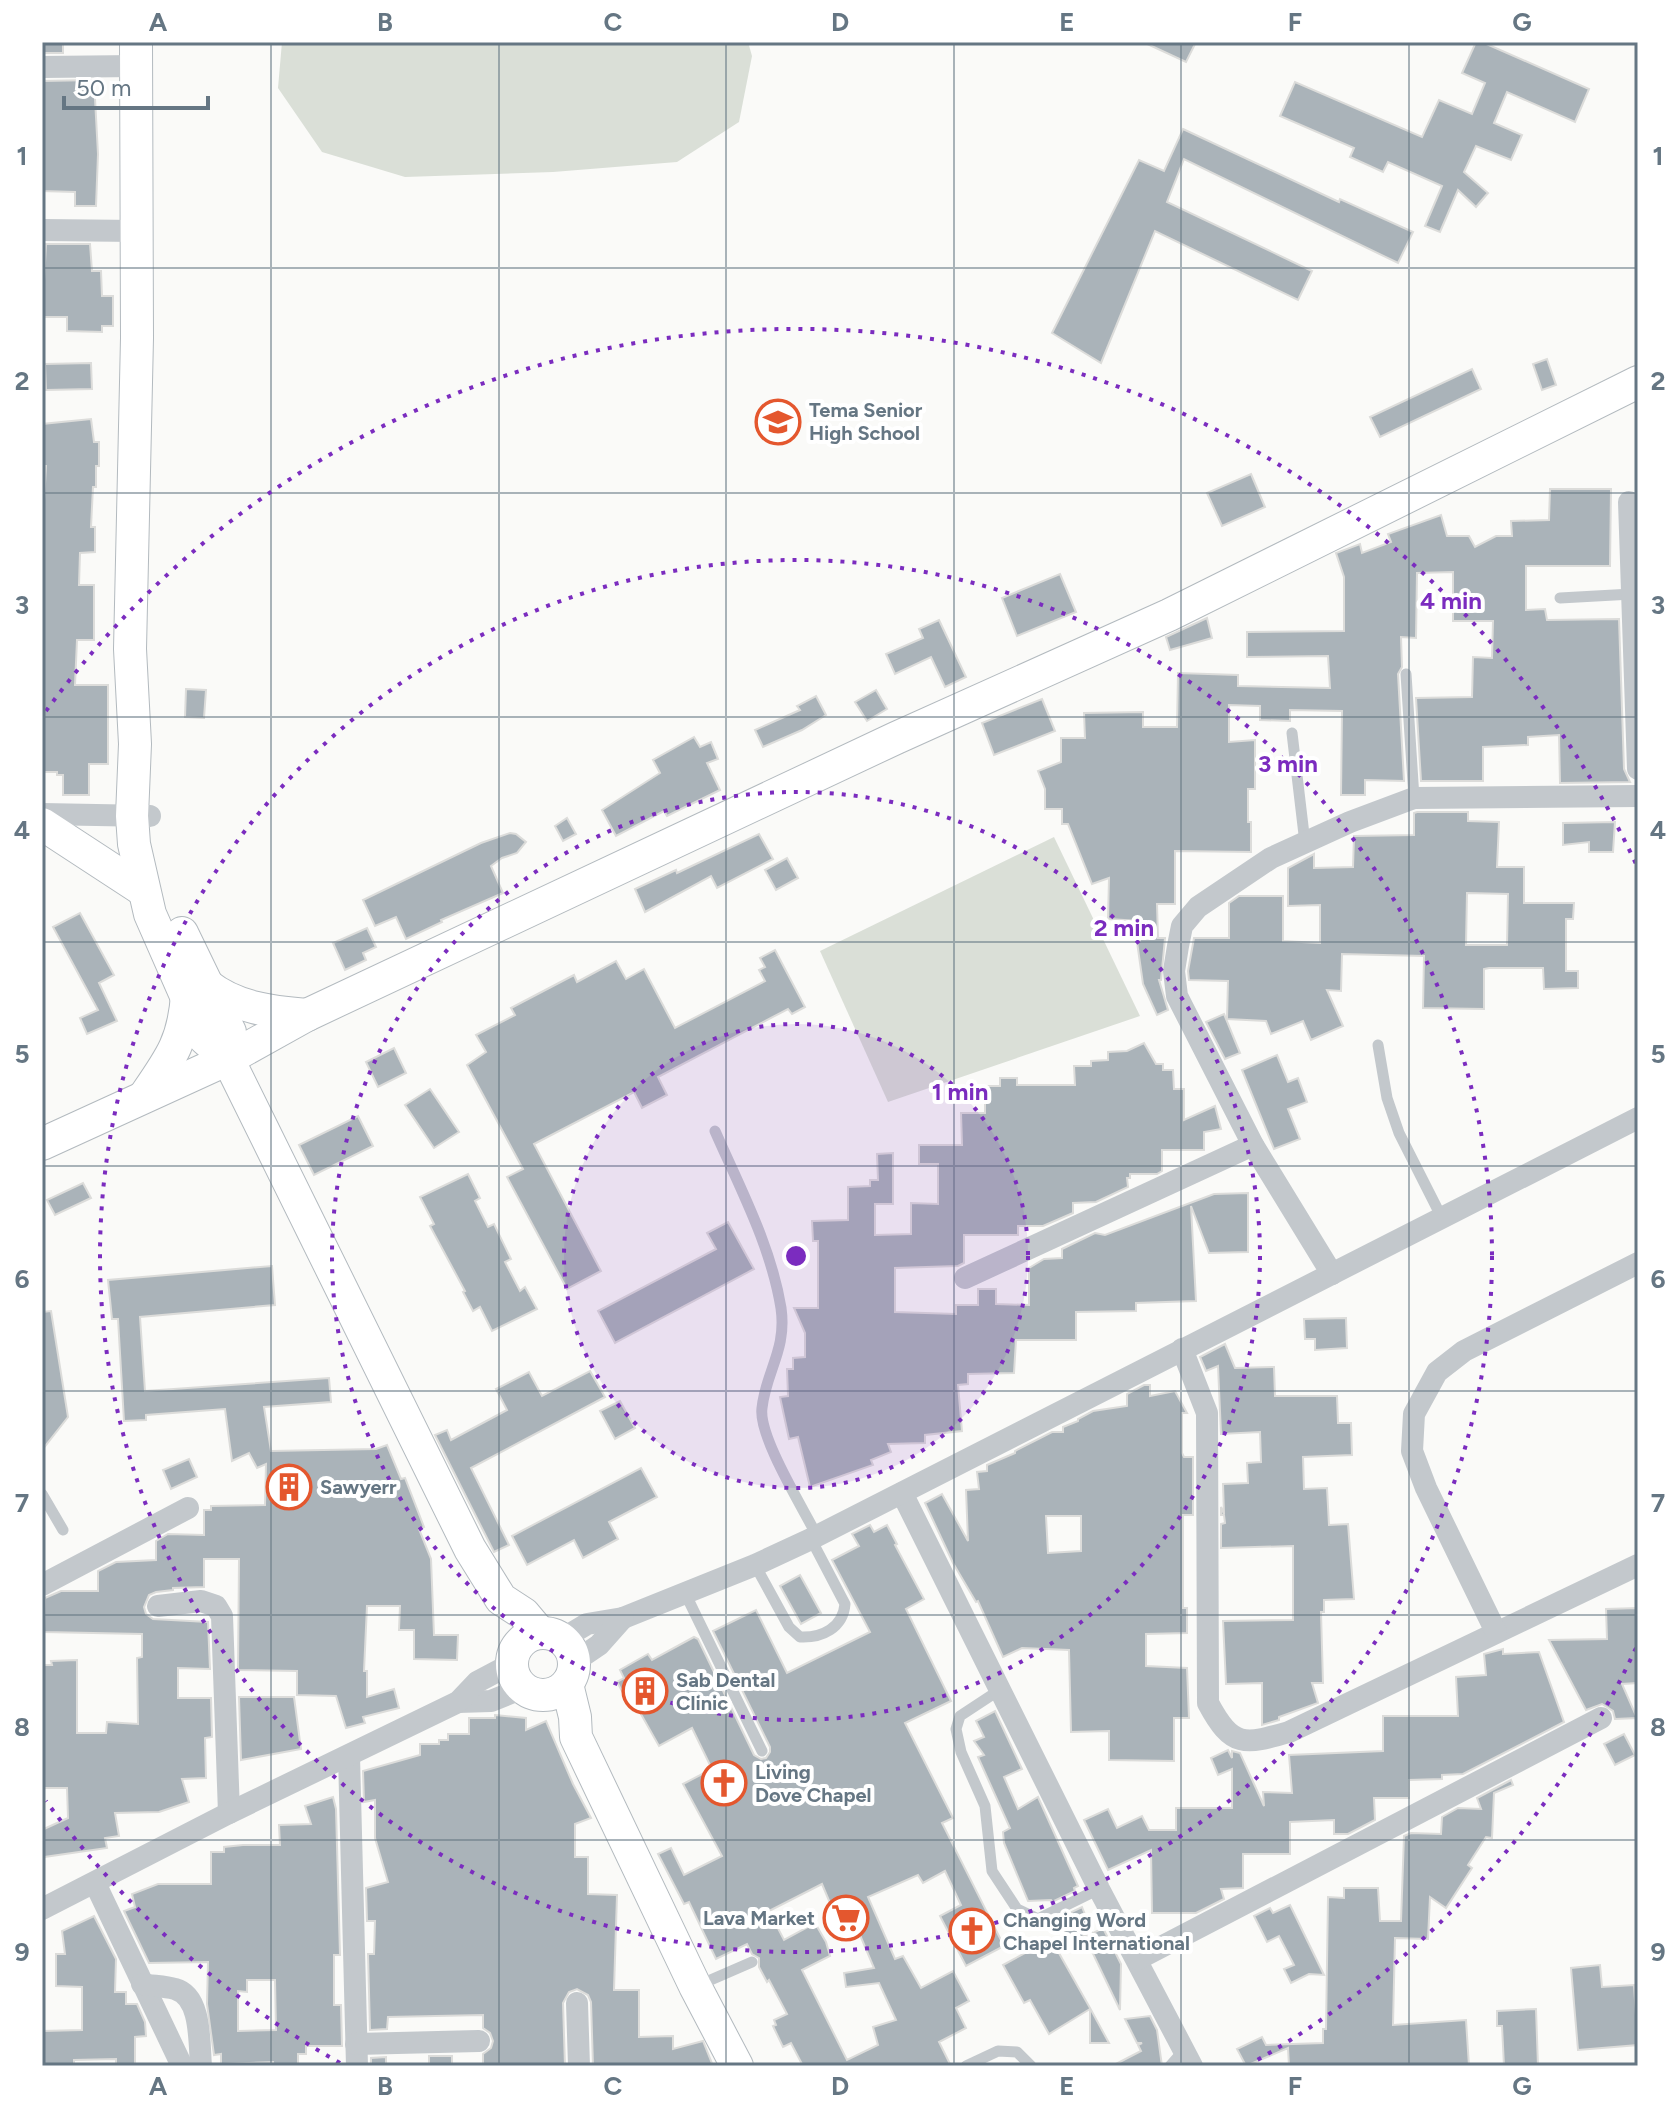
<svg xmlns="http://www.w3.org/2000/svg" width="1680" height="2108" font-family="Figtree,sans-serif">
  <style>
    .green { fill: #dadfd7 }
    .building { fill: #aab3b9; stroke: #dcdcda; stroke-width: 2; fill-rule: evenodd }
    .lines { fill: none; stroke-linecap: round; stroke-linejoin: round }
    .secondary-casing { stroke: #b3babf; stroke-width: 34 }
    .lane { stroke: #c3c8cc; stroke-width: 11 }
    .street { stroke: #c3c8cc; stroke-width: 22 }
    .secondary { stroke: #fff; stroke-width: 32 }
    .grid { fill: none; stroke: #657683; stroke-width: 2; stroke-opacity: 0.55 }
    .ring { fill: none; stroke: #7b2cbf; stroke-width: 4; stroke-dasharray: 4 8 }
    .labels { text-anchor: middle; dominant-baseline: central; stroke-width: 8; stroke-linejoin: round; paint-order: stroke }
    .poi-label { font-size: 20px; font-weight: bold; fill: #657683; stroke: #fff; text-anchor: start }
    .centre { fill: #7b2cbf; stroke: #fff; stroke-width: 4 }
    .ring-label { font-size: 24px; text-anchor: middle; font-weight: bold; fill: #7b2cbf; stroke: #fff; stroke-width: 8; stroke-linejoin: round; paint-order: stroke }
    .neatline { fill: none; stroke: #657683; stroke-width: 3 }
    .grid-label { font-size: 26px; text-anchor: middle; font-weight: bold; fill: #657683 }
  </style>
  <rect width="100%" height="100%" fill="#fafaf8"/>
  <g class="green">
    <path d="M282,42H748L752,56L739,122L677,162L553,172L405,177L322,152L278,88Z"/>
    <path d="M1054,837L1140,1016L888,1102L820,951Z"/>
  </g>
  <g class="building">
    <rect x="44" y="42" width="19" height="11"/>
    <path d="M1143,42H1196L1186,62Z"/>
    <path d="M1476,42H1482L1589,89L1575,122L1507,92L1494,123L1522,135L1511,160L1476,146L1464,172L1488,193L1476,207L1458,190L1440,232L1425,226L1442,186L1388,162L1383,172L1350,157L1354,148L1280,116L1295,82L1422,137L1439,100L1472,114L1485,83L1462,73Z"/>
    <path d="M94,80L98,154L96,206H75V192L42,191V81Z"/>
    <path d="M1183,129L1339,202L1340,199L1413,232L1398,263L1184,159L1167,202L1312,271L1298,300L1155,231L1101,363L1052,333L1139,160L1164,171Z"/>
    <path d="M46,244H90L92,271H101L102,296H113V326H102V332L67,331V317H42Z"/>
    <path d="M1547,359L1556,385L1542,390L1533,364Z"/>
    <path d="M91,363L92,389L46,390L45,364Z"/>
    <path d="M1472,369L1481,389L1380,437L1370,417Z"/>
    <path d="M91,419L94,442H99V466H96V487H93L91,527H95V552L80,553L79,585H94V640H77L75,685H108V764H89V795H63V775H57V772H42V535L46,466H42V424Z"/>
    <path d="M1251,474L1265,507L1222,526L1207,493Z"/>
    <path d="M1550,489H1611L1610,566H1526V610L1545,609L1547,620L1619,619L1624,769L1630,782L1560,783L1559,735L1528,737V745L1483,747V781H1421L1416,698L1472,697L1473,657L1492,658L1493,621H1453V572L1417,573L1416,638L1401,637L1402,667L1398,674L1404,781L1365,780V795H1341L1342,711L1290,710V721L1260,720V706L1229,705V742L1255,740V789H1248V822H1251V852L1175,851V904H1157L1158,938H1165L1161,980H1159L1168,1010L1157,1015L1143,984L1137,942L1140,941L1139,921L1108,919L1109,878L1092,884L1068,824H1062V809H1045V789L1038,771L1061,762V738H1085L1084,713L1143,712V727H1177L1178,673L1238,675V686L1330,688L1328,656L1247,657V632L1344,631V577L1336,553L1360,544L1362,553L1391,542L1388,534L1441,515L1447,536H1469L1475,547L1496,536H1512L1511,521L1549,520Z"/>
    <path d="M1060,574L1076,612L1017,636L1002,598Z"/>
    <path d="M1207,618L1212,638L1170,650L1166,637Z"/>
    <path d="M939,620L966,677L945,687L931,657L895,674L886,654L923,638L919,629Z"/>
    <path d="M186,689L206,690L204,718L185,717Z"/>
    <path d="M876,690L887,709L867,721L855,702Z"/>
    <path d="M816,696L826,715L802,730L763,747L755,730L800,710L797,706Z"/>
    <path d="M1042,699L1055,731L994,755L982,723Z"/>
    <path d="M694,737L700,747L711,742L718,759L707,763L720,790L667,816L664,811L616,836L602,810L660,773L653,760Z"/>
    <path d="M1417,812H1468V821L1499,822L1497,867H1524V903H1574L1573,919H1566V971H1578V988L1544,989L1543,968H1489L1484,969V1009L1423,1008L1424,956L1342,954L1341,991L1327,990L1343,1026L1311,1040L1303,1021L1271,1034L1266,1021L1227,1019L1228,981L1189,980L1188,971L1194,938H1229V903L1239,896H1283V941L1320,943V905L1288,906V868L1314,854V868L1353,867L1354,836L1414,835V813ZM1467,893L1508,894L1507,945H1466Z"/>
    <path d="M567,818L576,834L563,841L555,826Z"/>
    <path d="M1615,822L1613,852H1589V842L1563,845V823Z"/>
    <path d="M510,833L516,834L526,842L517,853L502,858L491,866L503,893L441,920L442,922L406,939L396,917L375,926L363,900L481,843Z"/>
    <path d="M759,834L773,859L717,888L711,876L645,912L635,889L676,870L677,873Z"/>
    <path d="M787,858L798,878L776,890L765,870Z"/>
    <path d="M80,913L114,975L99,983L117,1021L87,1034L80,1018L98,1010L53,927Z"/>
    <path d="M367,928L376,947L363,953L366,960L345,970L333,943Z"/>
    <path d="M775,950L805,1007L792,1014L788,1009L658,1077L667,1095L642,1108L634,1092L534,1144L601,1271L567,1289L507,1177L523,1169L467,1065L486,1052L476,1035L515,1015L511,1008L574,975L577,982L616,961L626,979L644,969L675,1028L765,981L759,970L765,967L760,958Z"/>
    <path d="M1224,1014L1240,1053L1225,1059L1206,1022Z"/>
    <path d="M1144,1043L1156,1064H1163V1070H1173L1174,1089H1184V1120L1215,1106L1221,1129L1204,1132V1150H1162V1171L1157,1174H1130V1178H1127L1128,1187L1096,1202L1073,1203V1213L1043,1226H1018V1235H964V1263L958,1266L895,1268V1312L956,1314V1305H978V1289H996V1304L1029,1305V1268L1044,1259L1062,1258V1249L1095,1233L1105,1235L1214,1194L1248,1193V1252L1209,1253L1191,1206L1196,1301L1136,1303V1311L1076,1312V1340H1016L1014,1373L968,1374V1384L958,1385L962,1431L925,1435V1443L888,1444L891,1452L871,1460L873,1465L810,1487L798,1437L789,1439L780,1397L788,1396L787,1369H793V1358L805,1357V1333L794,1308H818V1241H813L812,1221L848,1220V1187L870,1186V1180H878L877,1154L893,1153V1204H875V1235L911,1234V1203L938,1204V1164H919V1145H962L961,1113H985V1086H1000V1078H1017V1085H1075L1074,1066H1091V1061L1108,1060V1052L1127,1051Z"/>
    <path d="M394,1048L406,1073L378,1087L366,1062Z"/>
    <path d="M1277,1055L1288,1082L1298,1078L1307,1102L1288,1109L1300,1139L1274,1149L1242,1070Z"/>
    <path d="M430,1089L459,1132L434,1148L405,1105Z"/>
    <path d="M358,1116L373,1146L314,1175L299,1145Z"/>
    <path d="M468,1174L480,1198L475,1201L488,1227L494,1224L511,1259L505,1262L520,1291L525,1287L537,1309L492,1331L480,1307L473,1311L463,1292L465,1291L430,1226L434,1224L420,1197Z"/>
    <path d="M83,1183L91,1198L55,1215L47,1200Z"/>
    <path d="M728,1222L754,1269L615,1343L598,1311L716,1249L707,1233Z"/>
    <path d="M272,1266L275,1305L140,1317L145,1391L329,1378L331,1402L264,1407L271,1451L376,1449L387,1445L401,1479L405,1478L424,1527L419,1529L431,1559L434,1635H458L457,1660L414,1659V1630H399L400,1606H367L364,1671H367V1697L394,1689L399,1708L363,1717L365,1723L346,1728L336,1696L297,1695V1671L238,1670L239,1559H204V1587L173,1588V1590L156,1592L149,1595L144,1607L146,1614L153,1619L208,1622L210,1669L178,1668V1698H211L212,1737L205,1738L206,1778L182,1779L189,1802L159,1812L115,1813L119,1836L105,1838L107,1848L44,1857V1829L68,1818L67,1788H44L42,1665H52L51,1661L77,1660V1733H106L107,1722L138,1724L137,1658L142,1657V1634L44,1632L45,1598L61,1591H98V1571L116,1562L156,1560V1541L168,1534L204,1535V1510H211V1506L265,1505L266,1464L257,1468L249,1453L232,1461L225,1409L146,1415V1420L124,1421L118,1319H112L108,1280Z"/>
    <path d="M51,1311L68,1417L42,1450V1312Z"/>
    <path d="M1346,1318L1347,1348L1315,1350V1339H1305L1304,1319Z"/>
    <path d="M1225,1344L1235,1368L1274,1367L1275,1396H1337L1338,1423H1351L1352,1455L1303,1457L1304,1489L1327,1488L1329,1525L1348,1524L1354,1599L1324,1600V1612H1321L1323,1683H1312L1318,1703L1279,1717V1720L1262,1725V1683L1226,1684L1223,1621L1293,1620V1546L1221,1548V1524L1225,1523L1224,1515H1221V1507L1224,1514L1223,1484L1248,1483L1247,1463L1261,1462L1260,1432L1221,1434L1218,1366L1206,1371L1200,1357Z"/>
    <path d="M590,1371L605,1397L471,1468L509,1545L494,1552L435,1435L447,1430L451,1440L507,1410L496,1389L529,1372L542,1396Z"/>
    <path d="M1144,1385H1150V1396L1175,1391L1187,1413H1182V1453L1184,1457H1193V1515H1183V1608H1187V1633L1146,1634V1666L1187,1668L1189,1718H1174V1761L1109,1760V1731L1071,1732L1069,1650L1022,1648L1003,1657L978,1601L976,1602L953,1563L925,1503L942,1494L968,1541L966,1490L979,1489L977,1472L987,1471V1465L1015,1453V1451L1052,1432H1063V1427L1078,1421V1419L1093,1411L1127,1406V1394ZM1046,1516H1081V1551L1048,1553Z"/>
    <path d="M620,1401L635,1428L615,1439L600,1411Z"/>
    <path d="M189,1459L197,1477L171,1489L163,1470Z"/>
    <path d="M641,1468L657,1497L609,1522L618,1539L583,1558L574,1540L527,1565L512,1536Z"/>
    <path d="M870,1525L874,1532L887,1525L897,1544L895,1545L924,1599L906,1609L951,1701L905,1723L953,1818L942,1823L1004,1946L966,1966L940,1916L961,1905L945,1871L923,1883L918,1875L868,1897L895,1959L903,1956L921,1988L953,1971L969,2001L956,2008L966,2028L939,2042L951,2066H803L791,2043L783,2047L773,2026L776,2025L774,2020L787,2014L769,1980L767,1982L759,1967V1958L752,1954L747,1944L716,1959L689,1902L684,1904L658,1854L671,1848L684,1875L722,1856L683,1784L712,1769L692,1728L659,1746L633,1700L628,1702L617,1682L624,1678L620,1670L648,1654L652,1660L694,1637L698,1639L754,1755L761,1759L766,1758L770,1752V1747L713,1631L756,1610L787,1673L870,1632L832,1560L859,1546L852,1534ZM822,1884L838,1922L852,1916L874,1968L844,1973L846,1987L879,1983L896,2020L873,2027L878,2045L847,2060L802,1970L830,1956L826,1942L815,1923L784,1940L769,1911Z"/>
    <path d="M800,1575L821,1613L801,1624L780,1586Z"/>
    <path d="M1638,1608V1683L1622,1684L1637,1718L1615,1719L1613,1711L1602,1704L1586,1710L1549,1640L1607,1639L1606,1609Z"/>
    <path d="M1503,1649V1654L1539,1652L1564,1722L1463,1774L1442,1775V1779L1409,1780V1798H1374L1375,1820L1348,1834H1334V1820L1290,1822V1854H1243V1888L1221,1889L1224,1899L1196,1913H1152L1151,1850L1108,1870L1084,1820L1108,1809L1117,1828L1142,1816L1149,1830H1176V1808H1232V1769L1218,1775L1211,1758L1228,1750L1232,1758V1751L1240,1753L1264,1806L1263,1792L1292,1793L1289,1755L1383,1751V1716H1458L1456,1677L1486,1675L1484,1654Z"/>
    <path d="M239,1697H294L301,1749L241,1760Z"/>
    <path d="M995,1711L1022,1769L1004,1777L1018,1809L1038,1797L1078,1886L1074,1888L1075,1891L1052,1902L1051,1900L1028,1901L1004,1843L1003,1832L1010,1828L978,1757L984,1755L974,1741L984,1737L976,1721Z"/>
    <path d="M495,1715L526,1718V1730L546,1721L573,1784L591,1818L575,1824V1857H588V1894L617,1895L614,1990H639V2037L673,2036V2049L703,2041L713,2066H593L591,2002L588,1995L577,1989L569,1992L563,2003L565,2066H483V2054L491,2048L493,2041L490,2033L483,2028V2015L388,2017L387,2029L370,2030L368,1954H374L375,1921H367L366,1888L388,1882L375,1838V1800L364,1802L363,1771L420,1755V1744H439V1740H448V1734H469V1718H495Z"/>
    <path d="M1624,1734L1635,1755L1615,1765L1604,1744Z"/>
    <path d="M1511,1780L1513,1785L1494,1793L1492,1838L1486,1837L1468,1865L1472,1868L1446,1908L1430,1897L1428,1939L1395,1938L1393,2025L1466,2020L1469,2066H1289L1288,2048L1246,2066L1237,2049L1262,2037L1266,2045L1323,2043V2029H1326L1328,1897L1344,1898V1888H1378L1380,1921H1401L1404,1836L1411,1833L1441,1834L1442,1817L1458,1808L1481,1809L1477,1798Z"/>
    <path d="M333,1797L336,1809L340,1955H334V2005H341L342,2046H306V2054H298V2066H273V2062L221,2064V2054L214,2055L207,2004L208,1962L149,1963L124,1911L135,1907L132,1894L158,1884H211V1852H224V1847L243,1845H280L279,1825L311,1824L305,1806ZM247,1980H275L276,2030L238,2031V1991L247,1992Z"/>
    <path d="M1290,1905L1324,1975L1309,1974L1291,1983L1284,1969L1294,1965L1279,1936L1267,1942L1254,1916L1270,1908L1273,1913Z"/>
    <path d="M1082,1907L1092,1932L1069,1943L1059,1918Z"/>
    <path d="M94,1916L116,1959L115,1992H126V2004H137L145,2022L146,2036L135,2037V2064H116V2059L74,2060V2064H42V2031L82,2030V1987L56,1986V1954H65L62,1931Z"/>
    <path d="M1103,1928L1121,1964L1120,2010L1085,1937Z"/>
    <path d="M1051,1939L1090,2008L1109,2043H1090V2009L1049,2034L1030,2000L1024,2003L1003,1965Z"/>
    <path d="M1600,1965L1602,1987L1634,1985L1638,2045L1578,2050L1571,1968Z"/>
    <path d="M1536,2009L1538,2066H1504L1502,2026H1497V2011Z"/>
    <path d="M1150,2016L1157,2030L1162,2066H1112L1141,2051L1138,2045L1142,2043H1137L1125,2019Z"/>
    <rect x="429" y="2056" width="23" height="10"/>
    <path d="M386,2057V2066H371V2058Z"/>
  </g>
  <g class="lines">
    <g class="secondary-casing">
      <g id="secondary">
        <path d="M136,42L137,338L130,649L135,744L132,816L134,844L150,914L205,1039L228,1059L470,1549L501,1599L524,1614L540,1633"/>
        <path d="M42,824L143,890"/>
        <path d="M182,933L230,1032L228,1059"/>
        <path d="M207,985C236,1008 272,1012 307,1015"/>
        <path d="M146,1094C171,1058 184,1040 187,995"/>
        <path d="M42,1144L228,1059L307,1015L896,738L1169,615L1638,382"/>
        <circle cx="543" cy="1664" r="31"/>
        <path d="M567,1684L575,1717L576,1737L695,1986L737,2066"/>
      </g>
    </g>
    <g class="lane">
      <path d="M1560,598L1632,594"/>
      <path d="M1406,674L1414,798"/>
      <path d="M1292,733L1305,843"/>
      <path d="M1378,1045L1387,1098L1399,1133L1442,1218"/>
      <path d="M715,1131C740,1188 771,1246 781,1308C787,1350 766,1371 762,1408C758,1436 803,1508 817,1536"/>
      <path d="M42,1494L63,1530"/>
      <path d="M755,1565L789,1627L800,1637C822,1638 843,1628 845,1604L811,1539"/>
      <path d="M685,1593L762,1751"/>
      <path d="M1001,1689L960,1716L956,1729L961,1752L985,1806L992,1871L1017,1909L1038,1919L1099,1889"/>
      <path d="M699,1985L752,1962"/>
      <path d="M966,2066L998,2051L1017,2052L1031,2066"/>
      <path d="M1170,2066L1184,2050"/>
    </g>
    <g class="street">
      <path d="M42,67L136,66"/>
      <path d="M42,230L138,231"/>
      <path d="M1629,502L1638,769"/>
      <path d="M42,814L150,816"/>
      <path d="M1332,1274L1253,1145L1177,996L1174,971L1178,946L1182,926L1198,907L1271,858L1350,822L1414,798L1638,796"/>
      <path d="M965,1278L1253,1145"/>
      <path d="M1182,1349L1207,1413L1208,1703C1232,1748 1244,1745 1289,1732L1638,1565"/>
      <path d="M902,1493L1099,1889L1192,2066"/>
      <path d="M42,1585L188,1508"/>
      <path d="M158,1606L201,1601L216,1606L222,1616L229,1813"/>
      <path d="M1496,1632L1426,1488L1412,1451L1414,1414L1437,1372L1464,1351L1638,1263"/>
      <path d="M562,1639L587,1624L623,1618L755,1565L811,1539L1638,1118"/>
      <path d="M574,1662L599,1645L623,1618"/>
      <path d="M458,1702L491,1701L523,1688"/>
      <path d="M349,1756L357,2066"/>
      <path d="M95,1883L182,2066"/>
      <path d="M42,1909L229,1813L458,1702L477,1682L511,1664"/>
      <path d="M1138,1959L1601,1718"/>
      <path d="M142,1984C153,1986 165,1986 175,1989C202,1996 199,2044 201,2066"/>
      <path d="M577,2003L579,2066"/>
      <path d="M356,2044L479,2041"/>
    </g>
    <use href="#secondary" class="secondary"/>
  </g>
  <path class="grid" d="M271,42V2066M499,42V2066M726,42V2066M954,42V2066M1181,42V2066M1409,42V2066M42,268H1638M42,493H1638M42,717H1638M42,942H1638M42,1166H1638M42,1391H1638M42,1615H1638M42,1840H1638"/>
  <circle cx="796" cy="1256" r="232" fill="#7b2cbf" fill-opacity=".12"/>
  <g class="ring">
    <circle cx="796" cy="1256" r="232"/>
    <circle cx="796" cy="1256" r="464"/>
    <circle cx="796" cy="1256" r="696"/>
    <path d="M1636 1648A927 927 0 0 1 1252 2063M340 2063A927 927 0 0 1 46 1801M46 711A927 927 0 0 1 1636 864"/>
  </g>
  <defs>
    <g id="school-ring" transform="scale(2.3)"><circle r="9.5" fill="#fff" stroke="#e4572e" stroke-width="1.5"/><path d="M0-5L7-2L0 1L-7-2ZM-4 1L0 2.5L4 1V4Q0 6-4 4Z" fill="#e4572e"/></g>
    <g id="building-ring" transform="scale(2.3)"><circle r="9.5" fill="#fff" stroke="#e4572e" stroke-width="1.5"/><path d="M-4-6H4V6H1V3H-1V6H-4ZM-2.5-4.3h1.7v1.8h-1.7ZM.8-4.3h1.7v1.8H.8ZM-2.5-1h1.7V.8h-1.7ZM.8-1h1.7V.8H.8Z" fill="#e4572e"/></g>
    <g id="church-ring" transform="scale(2.3)"><circle r="9.5" fill="#fff" stroke="#e4572e" stroke-width="1.5"/><path d="M-1.2-6h2.4v3.5h3.3v2.4h-3.3V6h-2.4V-.1h-3.3v-2.4h3.3Z" fill="#e4572e"/></g>
    <g id="supermarket-ring" transform="scale(2.3)"><circle r="9.5" fill="#fff" stroke="#e4572e" stroke-width="1.5"/><path d="M-6-5.5h2.5l.6 2H6L4.5 2H-2.5L-4.4-4H-6ZM-1.5 3.2a1.3 1.3 0 1 0 .1 0ZM3 3.2a1.3 1.3 0 1 0 .1 0Z" fill="#e4572e"/></g>
  </defs>
  <g fill-rule="evenodd">
    <use href="#school-ring" x="778" y="422"/>
    <use href="#building-ring" x="289" y="1487"/>
    <use href="#building-ring" x="645" y="1691"/>
    <use href="#church-ring" x="724" y="1783"/>
    <use href="#supermarket-ring" x="846" y="1918"/>
    <use href="#church-ring" x="972" y="1931"/>
  </g>
  <g class="labels">
    <g class="poi-label">
      <text x="809" y="410">Tema Senior<tspan x="809" dy="23">High School</tspan></text>
      <text x="320" y="1487">Sawyerr</text>
      <text x="676" y="1680">Sab Dental<tspan x="676" dy="23">Clinic</tspan></text>
      <text x="755" y="1772">Living<tspan x="755" dy="23">Dove Chapel</tspan></text>
      <text x="815" y="1918" text-anchor="end">Lava Market</text>
      <text x="1003" y="1920">Changing Word<tspan x="1003" dy="23">Chapel International</tspan></text>
    </g>
  </g>
  <circle cx="796" cy="1256" r="12" class="centre"/>
  <g class="ring-label">
    <text x="1451" y="609">4 min</text>
    <text x="1288" y="772">3 min</text>
    <text x="1124" y="936">2 min</text>
    <text x="960" y="1100">1 min</text>
  </g>
  <rect width="1680" height="2108" fill="none" stroke="#ffffff" stroke-width="88"/>
  <path d="M64 96v12h144v-12" fill="none" stroke="#657683" stroke-width="4"/>
  <text x="76" y="96" font-size="24" fill="#657683" stroke="#ffffff" stroke-width="6" paint-order="stroke">50 m</text>
  <rect x="44" y="44" width="1592" height="2020" class="neatline"/>
  <g class="grid-label">
    <text x="158" y="31">A</text>
    <text x="385" y="31">B</text>
    <text x="613" y="31">C</text>
    <text x="840" y="31">D</text>
    <text x="1067" y="31">E</text>
    <text x="1295" y="31">F</text>
    <text x="1522" y="31">G</text>
    <text x="22" y="165">1</text>
    <text x="1658" y="165">1</text>
    <text x="22" y="390">2</text>
    <text x="1658" y="390">2</text>
    <text x="22" y="614">3</text>
    <text x="1658" y="614">3</text>
    <text x="22" y="839">4</text>
    <text x="1658" y="839">4</text>
    <text x="22" y="1063">5</text>
    <text x="1658" y="1063">5</text>
    <text x="22" y="1288">6</text>
    <text x="1658" y="1288">6</text>
    <text x="22" y="1512">7</text>
    <text x="1658" y="1512">7</text>
    <text x="22" y="1736">8</text>
    <text x="1658" y="1736">8</text>
    <text x="22" y="1961">9</text>
    <text x="1658" y="1961">9</text>
    <text x="158" y="2095">A</text>
    <text x="385" y="2095">B</text>
    <text x="613" y="2095">C</text>
    <text x="840" y="2095">D</text>
    <text x="1067" y="2095">E</text>
    <text x="1295" y="2095">F</text>
    <text x="1522" y="2095">G</text>
  </g>
</svg>
